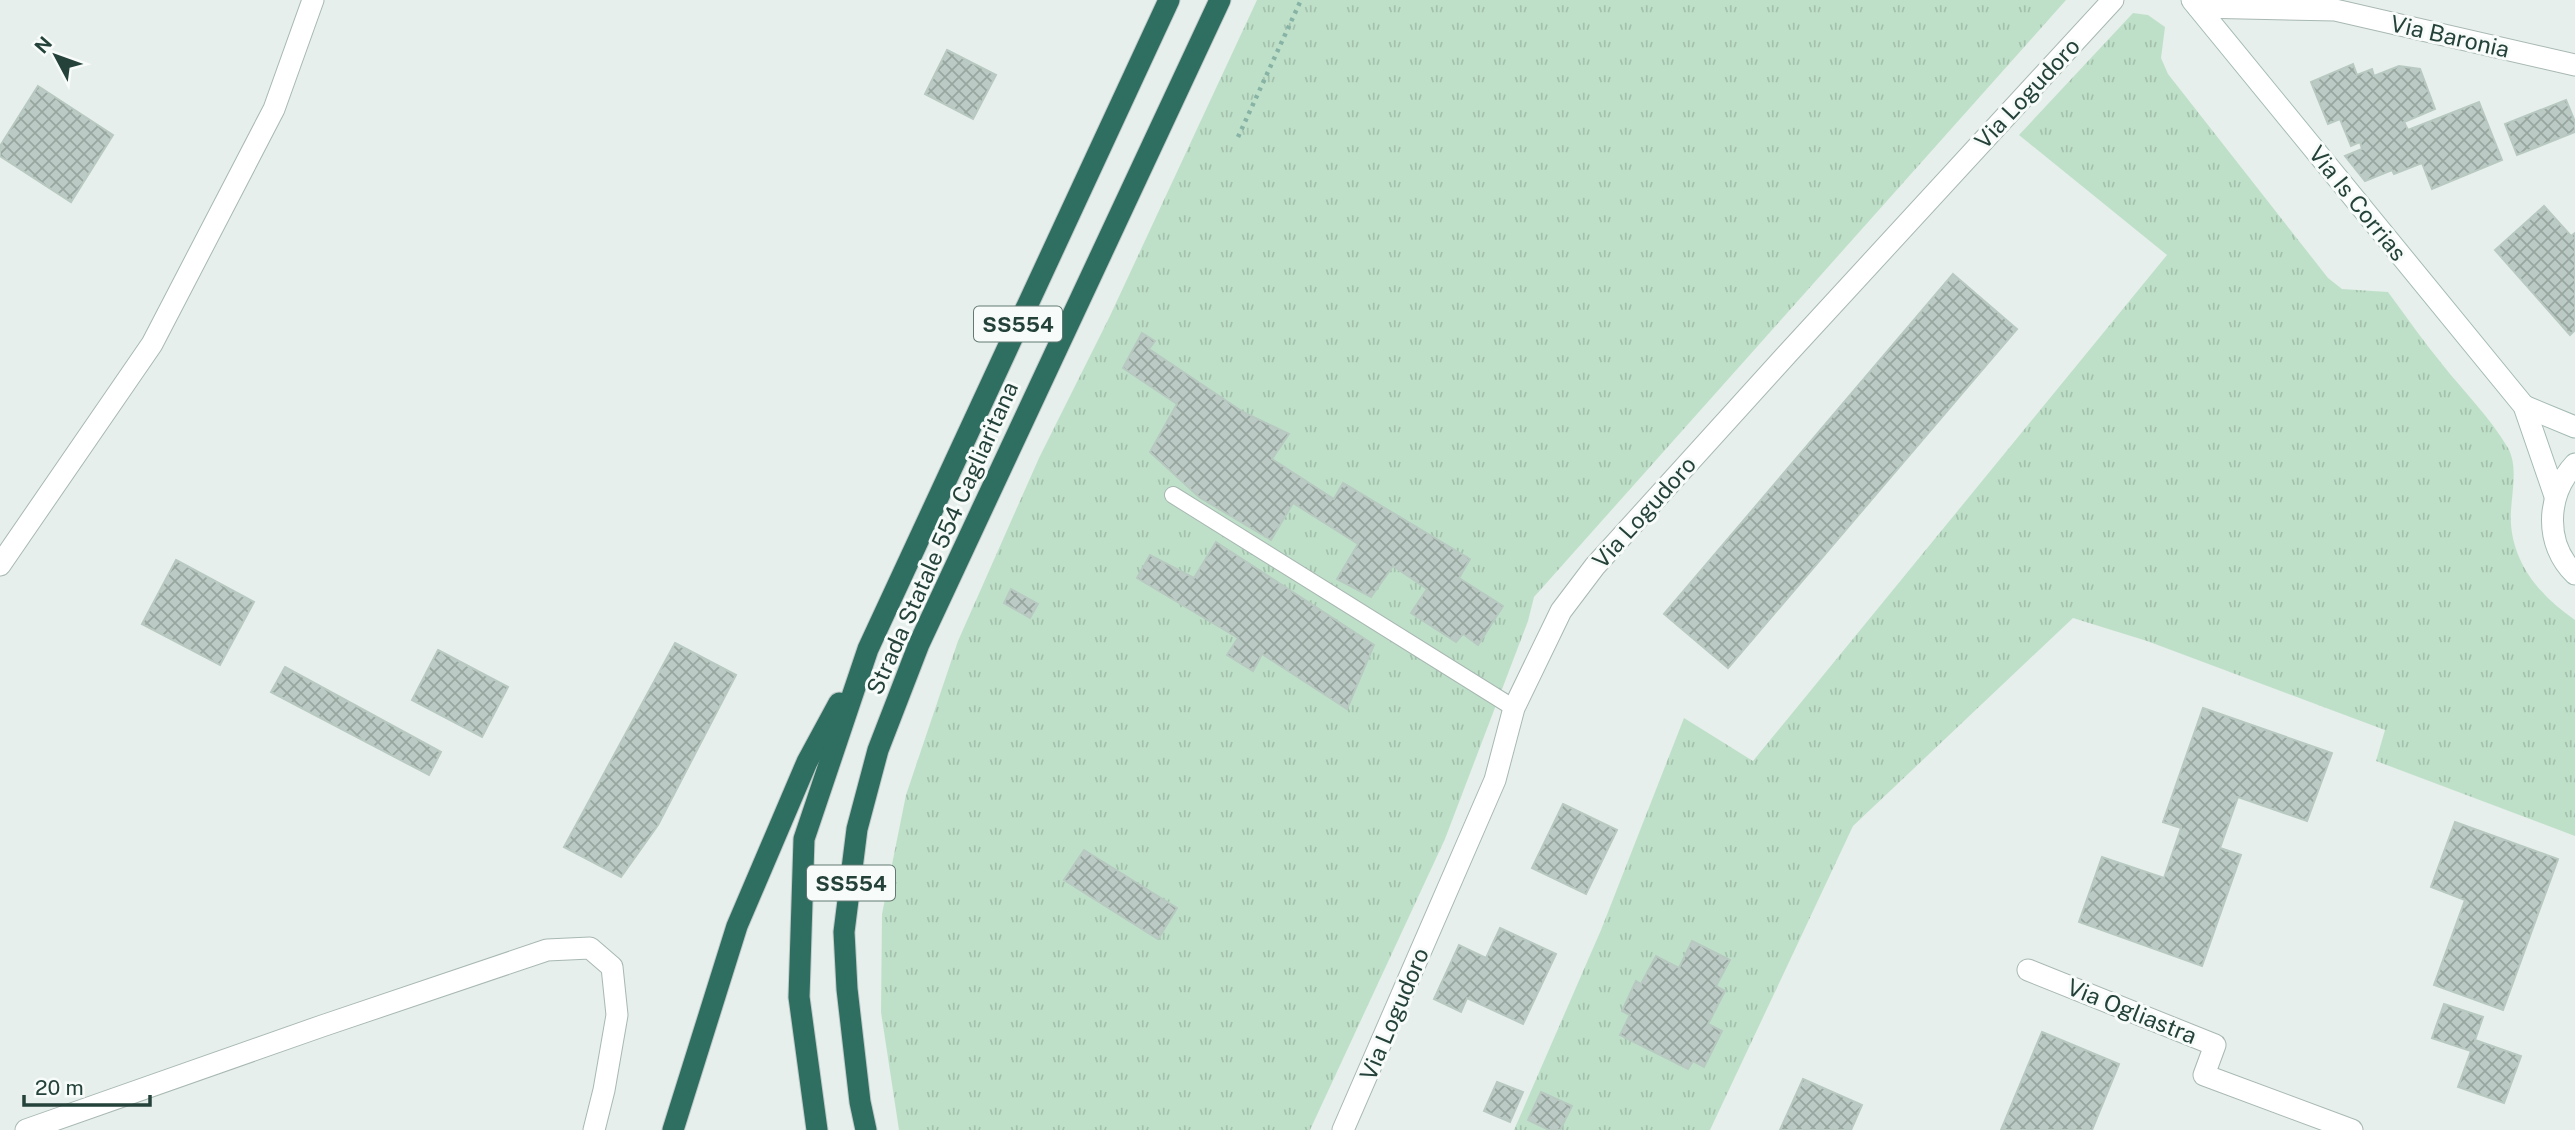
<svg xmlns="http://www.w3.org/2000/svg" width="2575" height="1130" font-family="'Public Sans',sans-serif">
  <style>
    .grass { fill: url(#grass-tufts) }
    .building { fill: url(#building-cross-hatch); stroke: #b8c9c2; stroke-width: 2 }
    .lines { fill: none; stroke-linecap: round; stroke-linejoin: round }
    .lane-casing { stroke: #a8b8b2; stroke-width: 18 }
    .street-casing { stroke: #a8b8b2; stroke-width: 23 }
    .secondary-casing { stroke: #a4bbb3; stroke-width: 23 }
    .highway-casing { stroke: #c2cac8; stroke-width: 23 }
    .path { stroke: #86b3a5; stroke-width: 4.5; stroke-dasharray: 3.5 5; stroke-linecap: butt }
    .lane { stroke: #fff; stroke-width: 16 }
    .street { stroke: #fff; stroke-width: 21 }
    .secondary { stroke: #fff; stroke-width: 21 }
    .highway { stroke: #2f6f62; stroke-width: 21 }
    .labels { text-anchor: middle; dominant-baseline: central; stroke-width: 6; stroke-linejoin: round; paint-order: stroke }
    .shield { fill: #f7fbf9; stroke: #637a73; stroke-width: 2 }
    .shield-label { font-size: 21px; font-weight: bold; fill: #24423a }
    .street-label { font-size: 23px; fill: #24423a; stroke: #f7fbf9 }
  </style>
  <defs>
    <pattern id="grass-tufts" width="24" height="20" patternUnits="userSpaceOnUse" patternTransform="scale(1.75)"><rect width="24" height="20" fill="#bfe0c8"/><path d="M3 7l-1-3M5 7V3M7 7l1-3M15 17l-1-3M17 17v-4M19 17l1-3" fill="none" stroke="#a4c1ad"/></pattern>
    <pattern id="building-cross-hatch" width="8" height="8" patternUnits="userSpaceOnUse" patternTransform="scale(1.75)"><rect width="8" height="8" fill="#bbcac4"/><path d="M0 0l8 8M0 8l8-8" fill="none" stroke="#98a6a0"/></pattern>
  </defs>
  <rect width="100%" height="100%" fill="#e6efeb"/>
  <g class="grass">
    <path d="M1257,0H2066L1534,597L1528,621L1445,839L1310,1130H899L881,1012L882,914L906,795L958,641L1039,458L1109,318Z"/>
    <path d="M2133,13L2148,15L2165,27L2161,58L2168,74L2328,278L2342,289L2388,292C2406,316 2423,341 2442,364C2464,392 2490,417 2508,448C2518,466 2512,491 2511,511C2508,558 2538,595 2575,620V836L2376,761L2385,730L2147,641L2073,618L1853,826L1710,1130H1514L1601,930L1684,718L1753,761L2167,255L2019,135Z"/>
  </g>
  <g class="building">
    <path d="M947,50L996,75L973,119L925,94Z"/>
    <path d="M2353,64L2357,75L2372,69L2374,76L2399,66L2420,69L2435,109L2404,122L2408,130L2479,102L2502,160L2432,189L2422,163L2394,174L2392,170L2365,181L2345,156L2362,149L2360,142L2351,146L2340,119L2328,124L2311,82Z"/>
    <path d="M38,86L113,135L71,202L0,156V146Z"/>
    <path d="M2566,100L2575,122V132L2517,155L2505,124Z"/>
    <path d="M2544,206L2571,236L2575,233V330L2570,335L2495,250Z"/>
    <path d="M1953,274L2017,329L1728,668L1664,614Z"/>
    <path d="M1142,333L1155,341L1149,349L1243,412L1289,434L1272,459L1334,499L1343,483L1470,559L1459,578L1503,606L1478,645L1463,634L1456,642L1411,613L1427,589L1393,566L1371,597L1337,579L1358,544L1293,503L1271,540L1199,497L1150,452L1177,404L1123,368Z"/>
    <path d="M1216,542L1374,645L1347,709L1262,654L1253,671L1227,655L1238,638L1137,578L1150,555L1194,578Z"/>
    <path d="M176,560L254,602L220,665L142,624Z"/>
    <path d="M1011,589L1038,604L1030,618L1004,603Z"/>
    <path d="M675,643L736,675L658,825L621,877L564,847Z"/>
    <path d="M438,650L508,687L482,737L412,700Z"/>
    <path d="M285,667L441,752L429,775L271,692Z"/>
    <path d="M2203,708L2332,753L2307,821L2238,797L2220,848L2241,855L2202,966L2079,922L2102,857L2164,878L2181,828L2163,822Z"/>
    <path d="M1563,804L1617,830L1586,894L1532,868Z"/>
    <path d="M2455,822L2558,859L2503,1010L2434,985L2465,900L2431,887Z"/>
    <path d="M1084,850L1177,908L1158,939L1064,880Z"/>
    <path d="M1500,928L1556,954L1523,1024L1467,998L1461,1012L1434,999L1459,945L1486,958Z"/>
    <path d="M1692,941L1730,960L1716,986L1725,991L1708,1024L1722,1031L1704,1067L1693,1061L1688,1069L1620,1035L1630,1015L1622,1011L1636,981L1641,984L1656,956L1679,968Z"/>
    <path d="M2444,1004L2483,1017L2475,1040L2521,1056L2504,1103L2458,1087L2471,1051L2432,1038Z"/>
    <path d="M2042,1032L2119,1064L2092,1130H2001Z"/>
    <path d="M1803,1079L1862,1105L1851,1130H1780Z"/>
    <path d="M1497,1082L1523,1092L1510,1122L1484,1111Z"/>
    <path d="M1541,1092L1572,1106L1560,1130H1549L1528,1120Z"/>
  </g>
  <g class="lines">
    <g class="lane-casing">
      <path id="lane" d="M1173,495L1514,708"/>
    </g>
    <g class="street-casing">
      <g id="street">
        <path d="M2198,7L2335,10L2575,65"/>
        <path d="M0,565L152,344L274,109L313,0"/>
        <path d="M2028,970L2215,1045L2204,1075L2352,1130"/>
        <path d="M26,1130L322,1026L547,950L590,948L612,967L617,1015L604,1090L594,1130"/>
        <path d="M1343,1130L1495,780L1514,708L1561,611L1595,566L1789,352L2113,0"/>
      </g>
    </g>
    <g class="secondary-casing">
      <g id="secondary">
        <path d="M2192,0L2524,406L2555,496"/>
        <path d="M2524,406L2575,427"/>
        <path d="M2575,464C2546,495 2544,544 2575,574"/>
      </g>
    </g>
    <g class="highway-casing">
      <g id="highway">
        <path d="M673,1130L737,926L807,762L839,703"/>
        <path d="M817,1130L799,997L804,839L868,649L1169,0"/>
        <path d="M866,1130L860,1102L847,989L844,932L857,829L878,750L919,644L1220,0"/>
      </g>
    </g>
    <path class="path" d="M1238,137L1301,0"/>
    <use href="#lane" class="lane"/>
    <use href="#street" class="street"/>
    <use href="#secondary" class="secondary"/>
    <use href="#highway" class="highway"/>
  </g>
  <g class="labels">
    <g class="shield">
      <rect x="974" y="306.5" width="88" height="35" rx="5"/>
      <rect x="807" y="865.5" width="88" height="35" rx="5"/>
    </g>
    <g class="shield-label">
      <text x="1018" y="324">SS554</text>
      <text x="851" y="883">SS554</text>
    </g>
    <g class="street-label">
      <text transform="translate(2450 36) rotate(13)">Via Baronia</text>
      <text transform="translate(2027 93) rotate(-47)">Via Logudoro</text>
      <text transform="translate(2358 203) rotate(51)">Via Is Corrias</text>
      <text transform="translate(1644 512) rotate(-48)">Via Logudoro</text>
      <text transform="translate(942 538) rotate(-66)">Strada Statale 554 Cagliaritana</text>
      <text transform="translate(2132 1011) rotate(22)">Via Ogliastra</text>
      <text transform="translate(1394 1014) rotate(-67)">Via Logudoro</text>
    </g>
  </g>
  <g transform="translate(56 56) rotate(311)" stroke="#f7fbf9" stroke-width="5" paint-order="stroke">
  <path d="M0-5L12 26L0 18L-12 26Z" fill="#24423a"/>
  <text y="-10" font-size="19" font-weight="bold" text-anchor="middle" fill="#24423a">N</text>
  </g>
  <path d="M24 1095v10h126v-10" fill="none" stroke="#24423a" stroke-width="3.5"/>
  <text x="35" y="1095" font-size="21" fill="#24423a" stroke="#f7fbf9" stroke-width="5" paint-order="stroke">20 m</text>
</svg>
